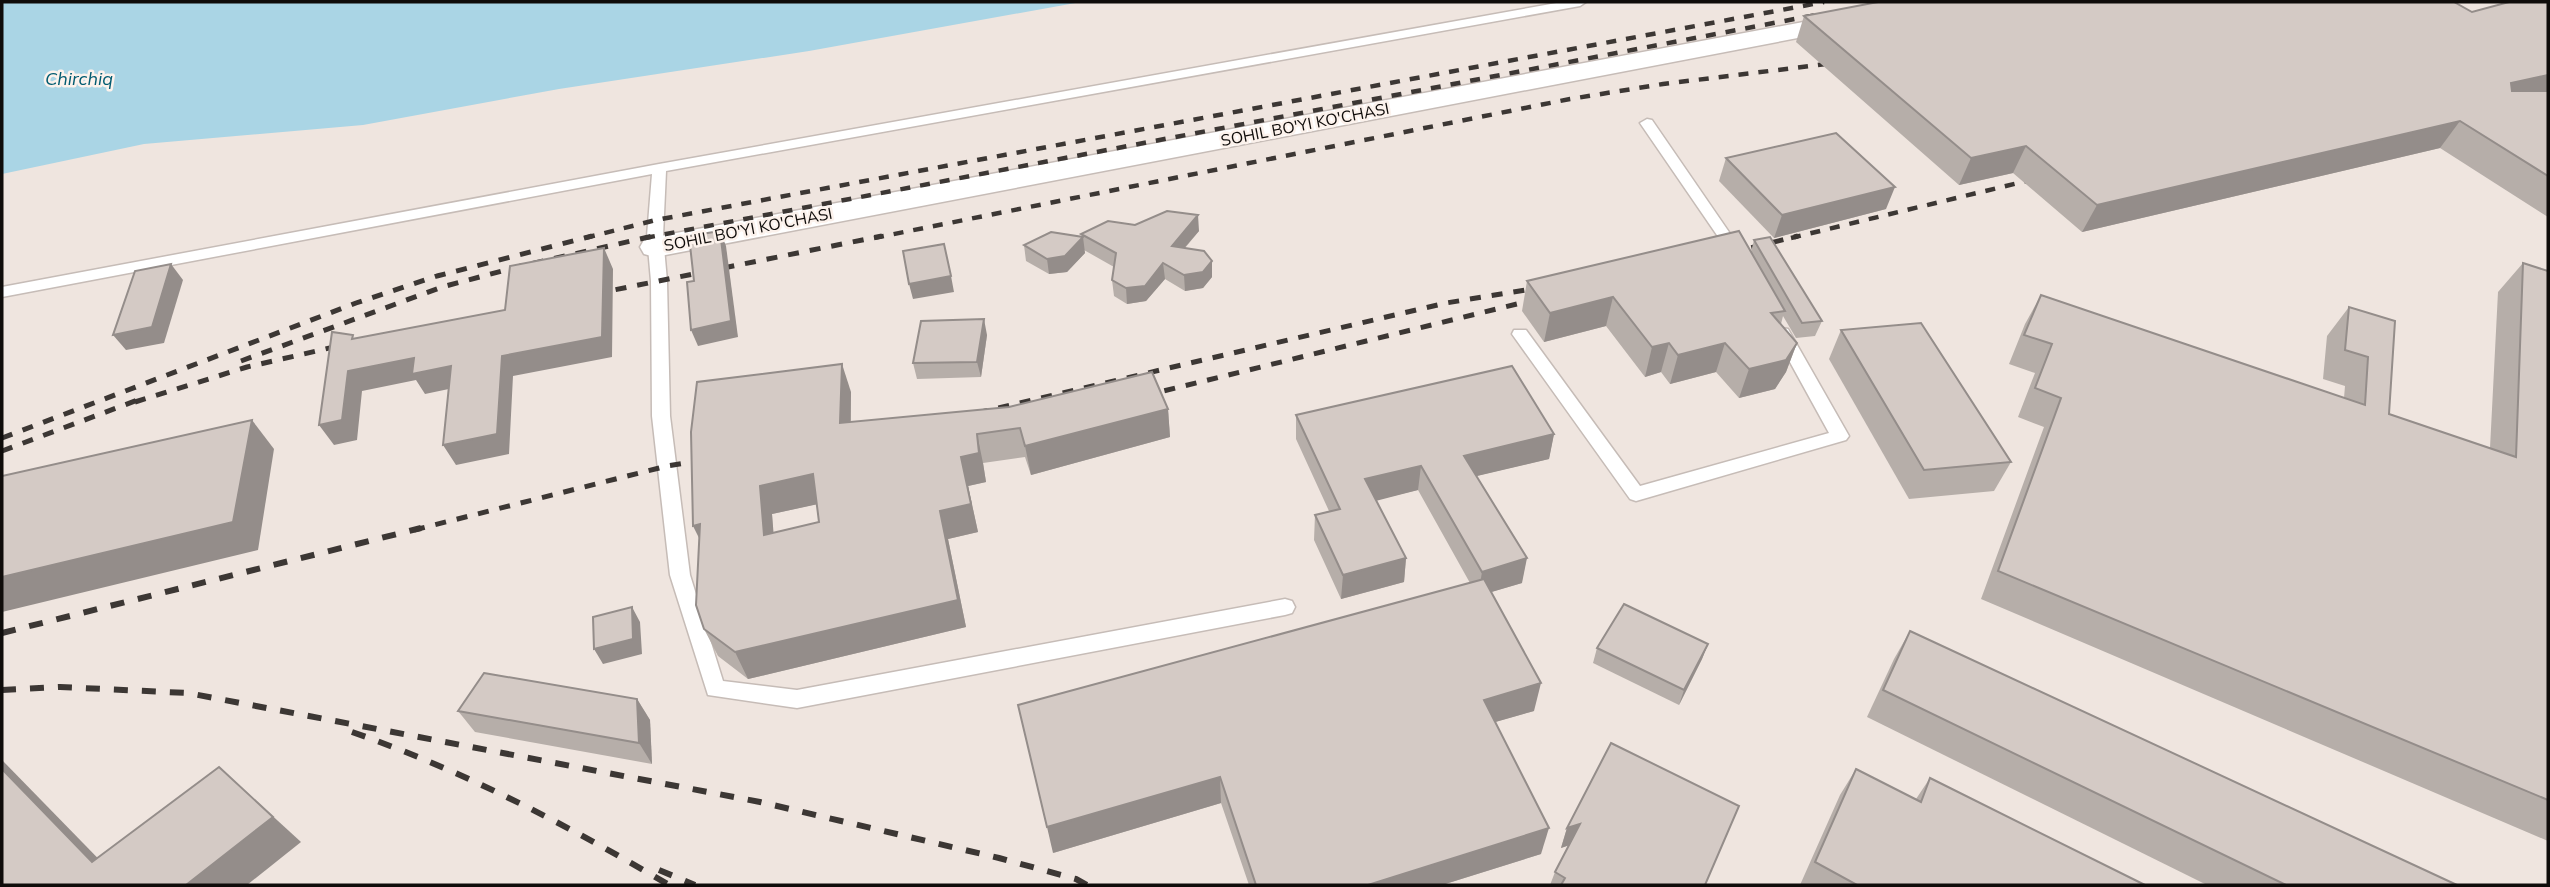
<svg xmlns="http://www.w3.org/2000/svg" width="2550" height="887" font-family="Mulish,sans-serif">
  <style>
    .water { fill: #aad5e5 }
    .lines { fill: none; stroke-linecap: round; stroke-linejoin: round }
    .service-casing { stroke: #c6bcb7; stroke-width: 3 }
    .minor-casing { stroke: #c6bcb7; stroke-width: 3 }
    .service { fill: #fff; fill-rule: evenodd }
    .minor { fill: #fff; fill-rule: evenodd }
    .rail-far2 { stroke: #3c3734; stroke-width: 4.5; stroke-dasharray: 10 10; stroke-linecap: butt }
    .rail-far1 { stroke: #3c3734; stroke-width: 5; stroke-dasharray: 11 11; stroke-linecap: butt }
    .rail { stroke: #3c3734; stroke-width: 6; stroke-dasharray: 14 14; stroke-linecap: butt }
    .wall { fill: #b6aea9; fill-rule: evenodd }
    .shaded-wall { fill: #948d8a }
    .building { fill: #d4cac5; stroke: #948d8a; stroke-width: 2; fill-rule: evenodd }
    .labels { text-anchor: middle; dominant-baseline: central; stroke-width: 5; stroke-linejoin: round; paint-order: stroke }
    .far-street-label { font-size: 16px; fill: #0f0c0a; stroke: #fcf2ec }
    .far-water-label { font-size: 18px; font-style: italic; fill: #015b71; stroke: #fcf2ec }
  </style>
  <rect width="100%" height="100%" fill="#efe5df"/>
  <path class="water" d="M2,2H1081L809,51L559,89L363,125L144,144L2,174Z"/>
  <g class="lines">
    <g class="service-casing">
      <g id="service">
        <path d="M1562,2H1586L1580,6L666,171L663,236L667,281L670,416L690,575L723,681L797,690L1285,599L1292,601L1295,607L1292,613L1285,615L797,708L708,695L670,575L652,416L651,281L647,236L652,174L2,297V287L659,164Z"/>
        <path d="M1647,119L1652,120L1742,251L1745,254L1742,257H1732L1640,123Z"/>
        <path d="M1782,328L1788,329L1849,436L1846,440L1636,501L1630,499L1512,334L1514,330H1526L1640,486L1829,433L1774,333Z"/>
      </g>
    </g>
    <g class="minor-casing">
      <path id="minor" d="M1846,14L1855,17L1859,22L1855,27L655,257L644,254L640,247L644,240L655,237Z"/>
    </g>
    <use href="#service" class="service"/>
    <use href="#minor" class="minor"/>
    <g class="rail-far2">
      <path d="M585,238L656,220L1824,2"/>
      <path d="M645,238L1821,14"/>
      <path d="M874,238L1570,99L1663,84L1843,62"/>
      <path d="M1791,238L2043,177"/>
    </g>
    <g class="rail-far1">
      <path d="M1730,253L1798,236"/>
      <path d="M594,294L882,236"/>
      <path d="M241,361L442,287L521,266L653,236"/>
      <path d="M1143,396L1541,298"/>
      <path d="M135,402L247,367L347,344"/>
      <path d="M977,413L1446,303L1544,287"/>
      <path d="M2,438L356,303L437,276L592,236"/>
      <path d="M2,451L143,398"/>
      <path d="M414,530L667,466L712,459"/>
    </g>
    <g class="rail">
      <path d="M2,633L421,528"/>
      <path d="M2,690L60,687L188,693L760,802L999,858L1076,879L1087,885"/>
      <path d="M352,732C464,771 567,825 669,885"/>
      <path d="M659,870L695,885"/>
    </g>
  </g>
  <g class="wall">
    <path d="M2548,2V217L2440,148L2082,232L2013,173L1959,185L1796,42L1804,16L2472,12Z"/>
    <path d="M1726,158L1886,209L1774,238L1719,181Z"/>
    <path d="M1135,225L1199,231L1185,248L1212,261V277L1203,288L1185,291L1165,279L1146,301L1127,304L1114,296L1112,280L1114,267L1084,250L1085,253L1067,272L1049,274L1026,261L1024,245L1082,237L1081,234Z"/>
    <path d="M1754,240L1822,321L1815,336L1796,338L1783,316L1781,324L1797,343L1786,372L1775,389L1739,398L1716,372L1670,384L1661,372L1645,377L1606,326L1544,342L1522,311L1527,281L1751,252Z"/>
    <path d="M2523,263L2548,271V841L1981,599L2044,427L2018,417L2035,373L2009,364L2025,324L2041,295L2344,398L2345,386L2323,379L2327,336L2349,307L2389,414L2490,448L2498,292Z"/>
    <path d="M1841,330L2011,462L1994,491L1909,499L1829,359Z"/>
    <path d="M987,335L981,377L917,379L913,363Z"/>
    <path d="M851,392V422L1168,409L1170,437L1031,475L1025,457L983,463L986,482L968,486L978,532L948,539L966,627L748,679L718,656L704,629L696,605ZM817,504L819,522L773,533L772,514Z"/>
    <path d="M1296,415L1554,434L1549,459L1476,476L1522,583L1491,592L1534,711L1495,722L1541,854L1442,885H1249L1221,803L1053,853L1470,583L1418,490L1376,500L1406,558L1404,582L1341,599L1314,540L1315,515L1329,511L1296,439Z"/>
    <path d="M1910,631L2457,885H2207L1867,717L1894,659Z"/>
    <path d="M1708,644L1702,659L1679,705L1593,663L1597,648Z"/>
    <path d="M637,699L650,720L652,764L475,732L458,711Z"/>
    <path d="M1856,769L1916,799L1930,778L2145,885H1800L1840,795Z"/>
    <path d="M1567,828L1705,885H1550L1555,872L1569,845L1561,848Z"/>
  </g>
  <g class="shaded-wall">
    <path d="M2548,75V97L2491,109L2511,83Z"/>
    <path d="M2460,121L2440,148L2082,232L2097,205Z"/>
    <path d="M2026,146L2013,173L1959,185L1971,158Z"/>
    <path d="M1895,187L1886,209L1774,238L1782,215Z"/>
    <path d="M1198,215L1199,231L1173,261L1172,246Z"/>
    <path d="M720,231L726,246L738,337L698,346L691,330Z"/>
    <path d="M1083,237L1085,253L1067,272L1049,274L1047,259Z"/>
    <path d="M604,248L613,269L612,357L513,376L509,454L456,465L443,445L502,356Z"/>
    <path d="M1212,261V277L1203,288L1185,291L1184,275Z"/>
    <path d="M1163,263L1165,279L1146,301L1127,304L1126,288Z"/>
    <path d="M171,264L183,280L164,343L126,350L113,335Z"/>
    <path d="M951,276L954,292L913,299L909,284Z"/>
    <path d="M1613,297L1606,326L1544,342L1550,313Z"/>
    <path d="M984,319L987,335L981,377L977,362Z"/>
    <path d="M1669,343L1661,372L1645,377L1652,347Z"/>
    <path d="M1725,343L1716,372L1670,384L1678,355Z"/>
    <path d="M1797,343L1786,372L1775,389L1739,398L1749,369Z"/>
    <path d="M414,358L451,366L463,386L425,394L416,380L362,391L357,440L334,445L319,425L348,371Z"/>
    <path d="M842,364L851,392L850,452L840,423Z"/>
    <path d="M1168,409L1170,437L1031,475L1025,446Z"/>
    <path d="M252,420L274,449L258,550L2,612V577Z"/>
    <path d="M977,434L983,463L986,482L968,486L978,532L948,539L966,627L748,679L735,652L940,511L961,457Z"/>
    <path d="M1554,434L1549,459L1460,480L1464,456Z"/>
    <path d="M1421,466L1418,490L1364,504L1365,479Z"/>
    <path d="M813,474L823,503L772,514L776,563L764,535L760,486Z"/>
    <path d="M700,524L707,554L693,526Z"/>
    <path d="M1406,558L1404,582L1341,599L1343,575Z"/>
    <path d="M1527,558L1522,583L1478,596L1482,572Z"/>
    <path d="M632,607L640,622L642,654L603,664L594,649Z"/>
    <path d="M1708,644L1702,659L1679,705L1684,690Z"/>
    <path d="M1541,683L1534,711L1478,727L1484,700Z"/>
    <path d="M637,699L650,720L652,764L639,743Z"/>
    <path d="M2,760L124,885L92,862L2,769Z"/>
    <path d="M219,767L301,842L247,885H186Z"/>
    <path d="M1220,777L1221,803L1053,853L1047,827Z"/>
    <path d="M1580,824L1573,844L1561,848L1567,828Z"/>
    <path d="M1549,828L1541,854L1442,885H1368Z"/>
  </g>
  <g class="building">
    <path d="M1878,2H2454L2472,12L2509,2H2548V75L2511,83L2512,91H2548V176L2460,121L2097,205L2026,146L1971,158L1804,16Z"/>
    <path d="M1836,133L1895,187L1782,215L1726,158Z"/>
    <path d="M1167,211L1198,215L1172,246L1204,251L1212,261L1203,272L1184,275L1163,263L1145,286L1126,288L1112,280L1116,253L1081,234L1108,221L1135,225Z"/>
    <path d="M720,231L731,321L691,330L687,282L694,281L689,236Z"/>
    <path d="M1739,231L1785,311L1771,313L1797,343L1786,360L1749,369L1725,343L1678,355L1669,343L1652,347L1613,297L1550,313L1527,281Z"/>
    <path d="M1051,232L1083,237L1065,256L1047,259L1024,245Z"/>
    <path d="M1770,237L1822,321L1802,323L1754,240Z"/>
    <path d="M944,244L951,276L909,284L903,251Z"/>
    <path d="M604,248L602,337L502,356L497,434L443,445L451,366L412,374L414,358L348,371L342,420L319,425L332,332L353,335L352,339L505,310L510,266Z"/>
    <path d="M2523,263L2548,271V800L1998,571L2061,398L2035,388L2052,344L2024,335L2041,295L2365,405L2368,357L2345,350L2349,307L2395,321L2389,414L2516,457Z"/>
    <path d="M171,264L152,327L113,335L135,271Z"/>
    <path d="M984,319L977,362L913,363L921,321Z"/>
    <path d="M1921,323L2011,462L1924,470L1841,330Z"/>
    <path d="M842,364L840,423L1009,407L1152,372L1168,409L1025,446L1020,428L977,434L979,453L961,457L971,504L940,511L958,600L735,652L704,629L696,605L700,524L693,526L691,432L697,382ZM813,474L819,522L764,535L760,486Z"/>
    <path d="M1512,366L1554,434L1464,456L1527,558L1482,572L1421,466L1365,479L1406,558L1343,575L1315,515L1340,509L1296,415Z"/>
    <path d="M252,420L233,522L2,577V476Z"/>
    <path d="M1484,579L1541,683L1484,700L1549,828L1368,885H1256L1220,777L1047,827L1018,705Z"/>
    <path d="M1624,604L1708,644L1684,690L1597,648Z"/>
    <path d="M632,607L633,639L594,649L593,617Z"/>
    <path d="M1910,631L2457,885H2286L1883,690Z"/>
    <path d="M484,673L637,699L639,743L458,711Z"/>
    <path d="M1611,743L1739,806L1705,885H1561L1565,878L1555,872L1580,824L1567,828Z"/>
    <path d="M219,767L273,817L186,885H2V769L92,862Z"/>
    <path d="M1856,769L1921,802L1930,778L2145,885H1857L1815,862Z"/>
  </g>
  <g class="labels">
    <g class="far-street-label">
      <text transform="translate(1305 124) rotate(-11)">SOHIL BO'YI KO'CHASI</text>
      <text transform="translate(748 229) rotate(-11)">SOHIL BO'YI KO'CHASI</text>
    </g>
    <g class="far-water-label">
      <text x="79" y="78">Chirchiq</text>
    </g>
  </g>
  <rect width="2550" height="887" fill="none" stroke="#0f0c0a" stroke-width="7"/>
</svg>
